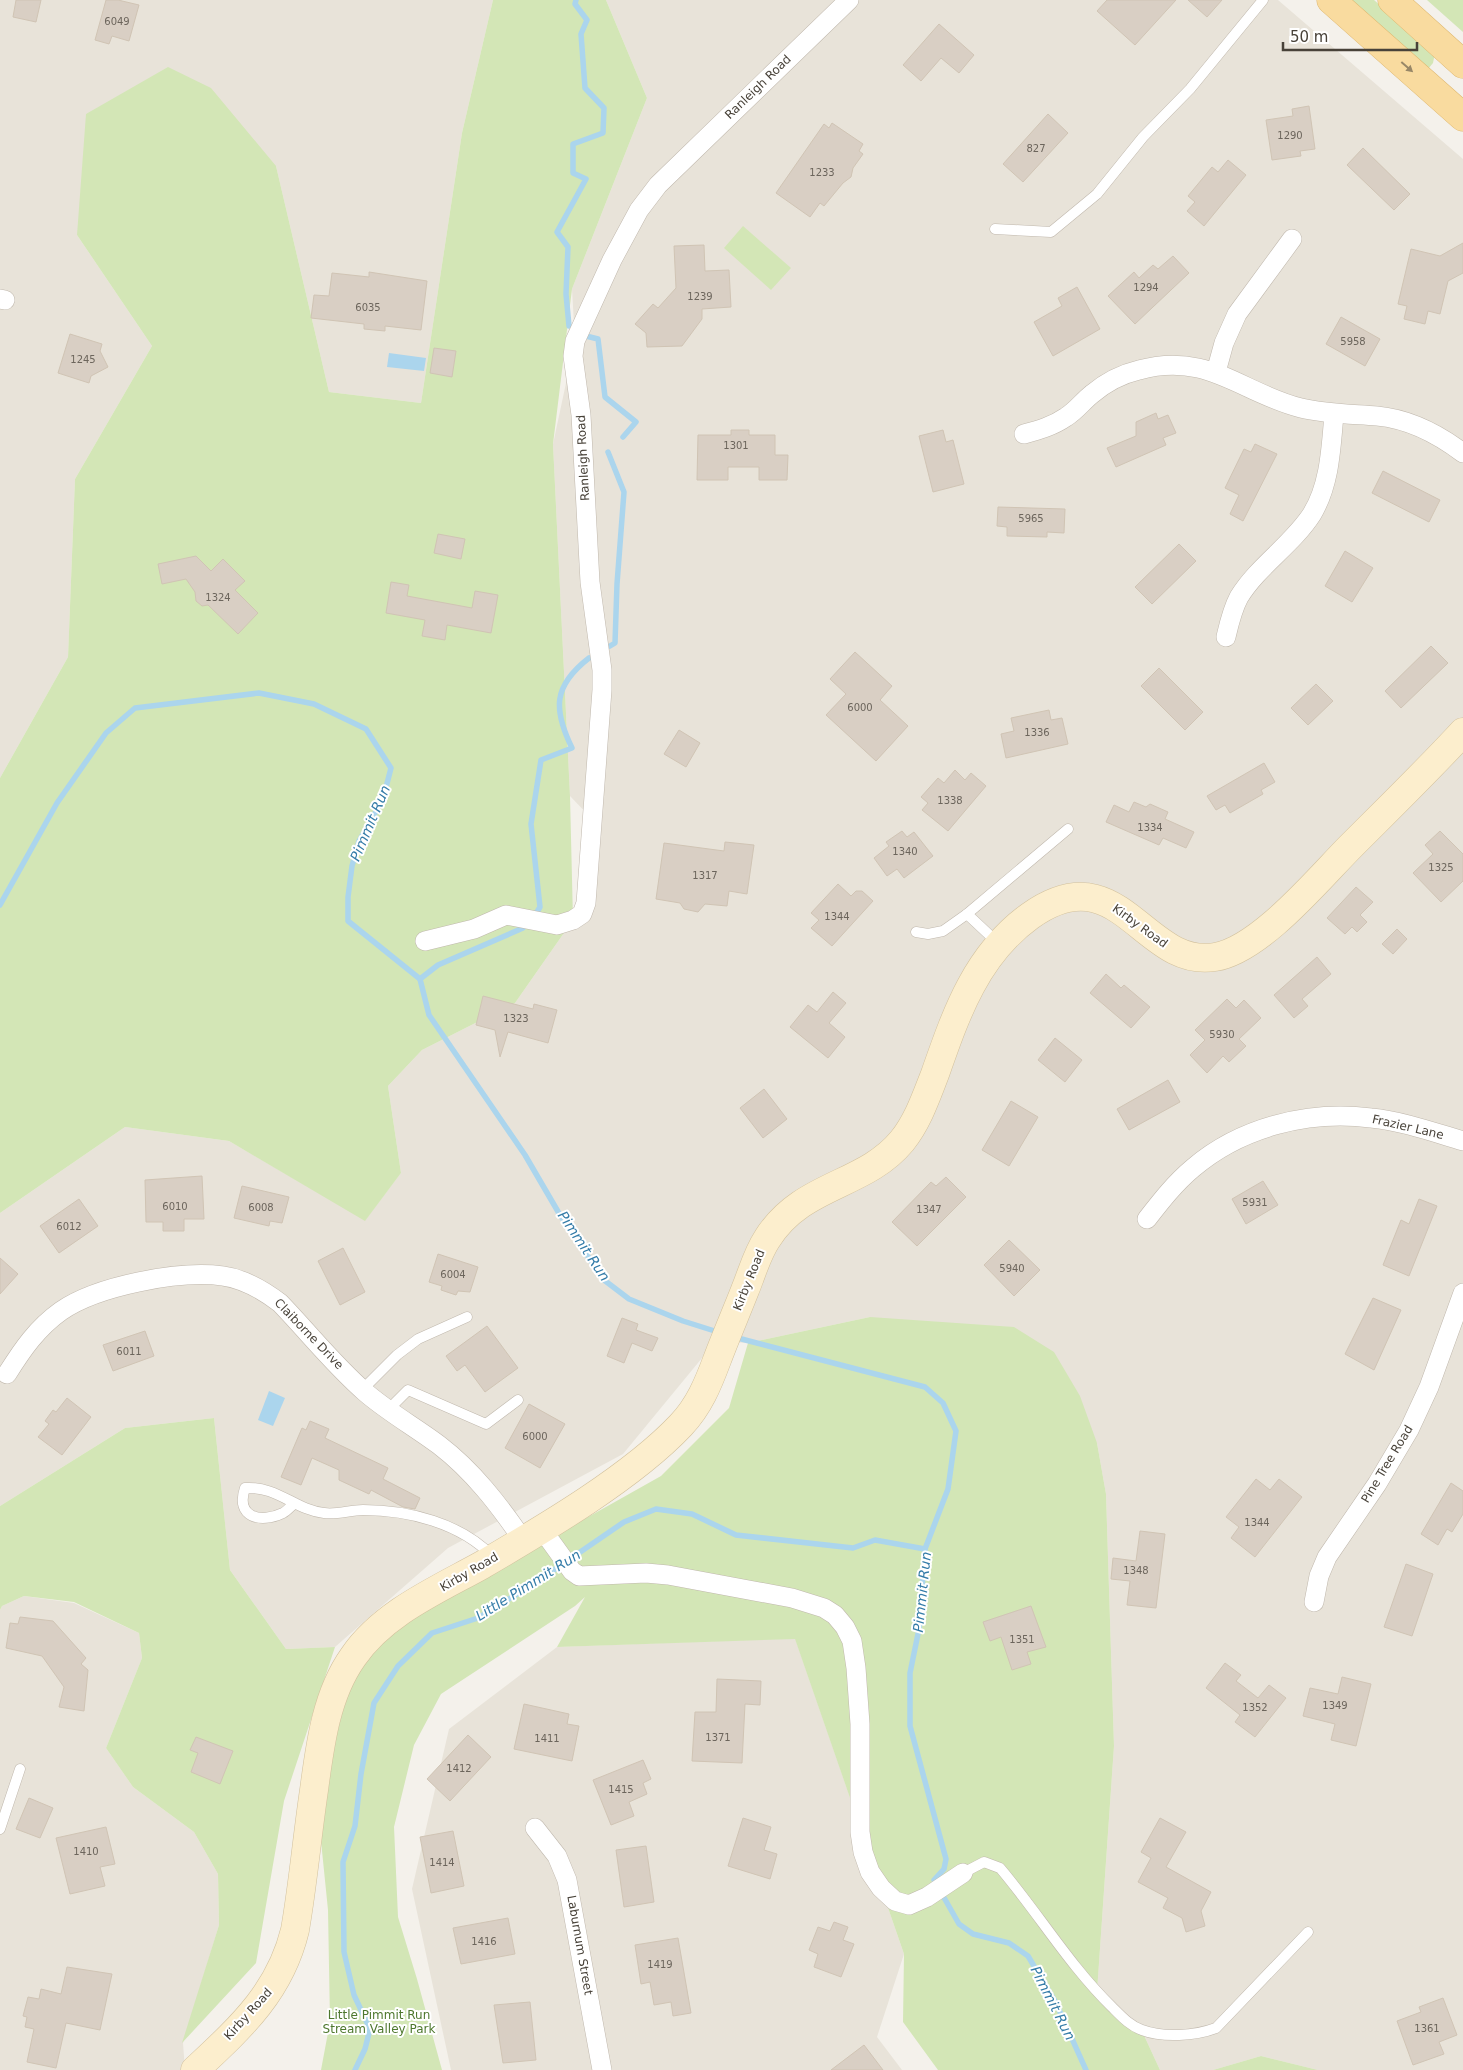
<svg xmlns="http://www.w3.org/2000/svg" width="1463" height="2070" font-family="'DejaVu Sans',sans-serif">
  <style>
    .residential { fill: #e8e3d9 }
    .green { fill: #d3e6b6 }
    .water { fill: #abd5ed }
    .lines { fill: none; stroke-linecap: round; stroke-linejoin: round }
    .stream { stroke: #abd5ed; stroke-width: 5.5 }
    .building { fill: #d9cfc4; stroke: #d0c4b4 }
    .lane-casing { stroke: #c0b8ad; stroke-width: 11 }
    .street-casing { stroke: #c0b8ad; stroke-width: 20 }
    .secondary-casing { stroke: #d2c19d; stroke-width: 29 }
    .primary-casing { stroke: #deb76f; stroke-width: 29 }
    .lane { stroke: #fff; stroke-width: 10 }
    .street { stroke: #fff; stroke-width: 19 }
    .secondary { stroke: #fceecd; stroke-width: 28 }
    .primary { stroke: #f9db9f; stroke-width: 28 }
    .oneway { fill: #988767 }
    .labels { text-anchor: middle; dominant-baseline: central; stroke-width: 4; stroke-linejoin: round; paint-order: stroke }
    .number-label { font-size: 10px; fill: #6c655c }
    .street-label { font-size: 12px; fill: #484239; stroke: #fff }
    .park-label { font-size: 12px; fill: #4e782e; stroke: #fff }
    .water-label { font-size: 14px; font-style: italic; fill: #347ca8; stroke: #fff }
  </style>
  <rect width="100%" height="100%" fill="#f4f1eb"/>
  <g class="residential">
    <path d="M0,0H493L462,133L421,403L329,392L276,166L77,235L152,346L75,479L68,657L0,778Z"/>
    <path d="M606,0H1278L1463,159V2070H1318L1261,2056L1213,2070H1160L1142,2031L1097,1992L1114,1746L1106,1494L1097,1443L870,1317L748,1343L716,1341L623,1454L448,1548L335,1647L286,1649L230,1570L214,1418L125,1428L0,1506V1213L125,1127L229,1141L365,1220L401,1173L388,1086L422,1050L515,1003L573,920L592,819L570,796L553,444L575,341L572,289L647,98Z"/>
    <path d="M24,1596L74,1603L139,1633L142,1658L106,1748L133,1787L194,1832L218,1874L219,1925L183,2043L185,2070H0V1610L2,1606Z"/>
    <path d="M795,1638L904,1954L877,2037L902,2070H451L412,1889L449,1729L557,1647Z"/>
  </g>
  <g class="green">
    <path d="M493,0H606L647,98L572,289L553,444L570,796L573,920L515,1003L422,1050L388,1086L401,1173L365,1221L229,1141L125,1127L0,1213V778L68,657L75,479L152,346L77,235L86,114L168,67L211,88L276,166L329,392L421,403L462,133Z"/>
    <path d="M1340,0H1374L1435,53L1433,63L1428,69Z"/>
    <path d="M1427,0H1463V32Z"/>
    <path d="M743,226L791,268L771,290L724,248Z"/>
    <path d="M870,1317L1014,1327L1054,1352L1080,1396L1097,1443L1106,1494L1114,1746L1097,1992L1142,2031L1160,2070H938L903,2022L904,1954L795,1639L557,1647L585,1597L575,1606L441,1694L414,1745L394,1827L398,1917L417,1979L442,2070H321L330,2022L328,1910L321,1841L330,1733L347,1681L405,1620L661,1476L729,1408L748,1343Z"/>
    <path d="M214,1418L230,1570L286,1649L335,1647L284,1801L256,1963L182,2043L219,1925L218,1874L194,1832L133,1787L106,1748L142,1658L139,1633L74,1602L24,1596L2,1606L0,1610V1506L125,1428Z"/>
    <path d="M1261,2056L1318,2070H1213Z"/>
  </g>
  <g class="water">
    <path d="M389,353L426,358L424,371L387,367Z"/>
    <path d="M269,1391L285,1398L273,1426L258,1420Z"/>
  </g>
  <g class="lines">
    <g class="stream">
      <path d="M569,326L566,294L568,247L557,232L586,179L573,173V144L603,133L604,108L585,88L581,34L587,20L575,4L576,0"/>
      <path d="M586,336L598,339L605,397L636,422L623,437"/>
      <path d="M608,452L624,492L617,584L615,643L610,646"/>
      <path d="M0,905L57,803L106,733L135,708L259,693L314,704L366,729L391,768L383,799L359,841L352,866L348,897V921L420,979L429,1015L525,1155L560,1215L604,1280L629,1299L683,1321L721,1333"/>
      <path d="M537,912L540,907L531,824L541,760L572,748C553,709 553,686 589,658"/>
      <path d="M420,979L438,965L523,928"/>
      <path d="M734,1337L925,1387L943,1403L956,1431L948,1489L925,1549L919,1629L910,1673V1726L946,1859L944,1869L934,1880L959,1924L973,1934L1009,1943L1028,1956L1056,2003L1086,2070"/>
      <path d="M355,2070L365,2049L370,2029L354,1995L344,1952L343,1862L355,1826L361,1774L374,1703L398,1666L432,1633L478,1618L535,1583L624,1522L656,1509L692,1514L736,1535L853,1548L875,1540L925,1549"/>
    </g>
  </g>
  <g class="building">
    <path d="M16,0H41L36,22L13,17Z"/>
    <path d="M106,0H118L139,5L129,41L112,36L109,44L95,40Z"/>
    <path d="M1107,0H1176L1135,45L1097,11Z"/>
    <path d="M1188,0H1222L1207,17Z"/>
    <path d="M939,24L974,55L959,73L941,58L921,81L903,65Z"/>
    <path d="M1309,106L1315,149L1300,151L1301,156L1272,160L1266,120L1293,116L1292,109Z"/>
    <path d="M1048,114L1068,133L1023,182L1003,164Z"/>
    <path d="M832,123L863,144L859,151L863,154L853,168L851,177L843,183L824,206L820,203L810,217L776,193L824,124L829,128Z"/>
    <path d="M1363,148L1410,194L1394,210L1347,165Z"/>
    <path d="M1228,160L1246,175L1204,226L1187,211L1195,202L1188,196L1212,167L1218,172Z"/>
    <path d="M1463,243V273L1448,281L1440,314L1428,311L1425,324L1404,319L1407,306L1398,304L1411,249L1440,256Z"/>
    <path d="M704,245L705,271L729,270L731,307L702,309V319L682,346L647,347L646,333L635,324L653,304L658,308L676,288L674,246Z"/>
    <path d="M1173,256L1189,273L1135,324L1108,296L1134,272L1139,278L1153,265L1158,269Z"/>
    <path d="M369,272L427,281L421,330L385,326V331L364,329V324L311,318L314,295L329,296L332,273L369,277Z"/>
    <path d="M1077,287L1100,329L1053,356L1034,322L1062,306L1058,298Z"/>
    <path d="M1341,317L1380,339L1365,366L1326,344Z"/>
    <path d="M70,334L102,344L100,351L108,367L91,376L89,383L58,373Z"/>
    <path d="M434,348L456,351L452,377L430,373Z"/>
    <path d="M1156,413L1158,419L1168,415L1176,433L1163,438L1166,445L1116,467L1107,448L1136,436V422Z"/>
    <path d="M731,430H749V435H775V455H788L787,480H759V467H728V480H697L698,435H731Z"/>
    <path d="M943,430L946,442L953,440L964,484L933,492L919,436Z"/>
    <path d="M1255,444L1277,454L1243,521L1230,514L1239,495L1225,488L1244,449L1251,452Z"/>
    <path d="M1383,471L1440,500L1429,522L1372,493Z"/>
    <path d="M998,507L1065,509L1064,533L1047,532V537L1007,536V527L997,526Z"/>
    <path d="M438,534L465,539L461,559L434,553Z"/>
    <path d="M1179,544L1196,561L1152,604L1135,587Z"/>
    <path d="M1345,551L1373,568L1352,602L1325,586Z"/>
    <path d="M196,556L211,571L223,559L245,581L235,590L258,613L238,634L208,605L202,606L196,601L195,592L186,579L162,584L158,564Z"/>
    <path d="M391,582L409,585L407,596L472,608L475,591L498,595L491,633L447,625L445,640L422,636L425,620L386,613Z"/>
    <path d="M1431,646L1448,663L1401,708L1385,691Z"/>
    <path d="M855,652L892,686L880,700L908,726L876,761L826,715L846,694L830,679Z"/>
    <path d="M1159,668L1203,712L1185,730L1141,686Z"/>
    <path d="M1316,684L1333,701L1308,725L1291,708Z"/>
    <path d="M1049,710L1051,720L1062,718L1068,744L1006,758L1001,734L1014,731L1011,718Z"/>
    <path d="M679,730L700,743L686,767L664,754Z"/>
    <path d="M1264,763L1275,782L1261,790L1263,794L1230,813L1225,805L1216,810L1207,796Z"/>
    <path d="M955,770L965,780L971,773L986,786L948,831L922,810L928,803L921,797L938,778L944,783Z"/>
    <path d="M1134,802L1146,807L1150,804L1168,812L1165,819L1194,832L1186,848L1163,838L1159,845L1106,822L1114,805L1129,812Z"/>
    <path d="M902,831L907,837L914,832L933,856L904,878L897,869L887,876L874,858L889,846L886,842Z"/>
    <path d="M1440,831L1463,854V881L1441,902L1413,873L1433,854L1425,845Z"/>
    <path d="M725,842L754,845L747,894L729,891L727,906L705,904L698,912L684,909L680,903L656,899L664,843L724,851Z"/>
    <path d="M838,884L851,896L856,891H862L873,901L832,946L811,928L819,920L811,913Z"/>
    <path d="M1356,887L1373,902L1360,915L1367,922L1357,932L1352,927L1345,934L1327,918Z"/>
    <path d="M1397,929L1407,939L1393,954L1382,944Z"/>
    <path d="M1317,957L1331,974L1302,999L1308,1006L1294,1018L1274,995Z"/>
    <path d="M1106,974L1121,988L1124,985L1150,1007L1131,1028L1090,993Z"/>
    <path d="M833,992L846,1003L829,1023L845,1037L828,1058L790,1027L808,1005L817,1012Z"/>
    <path d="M483,996L533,1009L534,1004L557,1010L548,1043L508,1032L500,1057L495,1030L476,1025Z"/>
    <path d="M1227,999L1236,1008L1244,1000L1261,1018L1239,1039L1246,1046L1229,1062L1223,1056L1207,1073L1190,1055L1205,1040L1195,1030Z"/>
    <path d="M1055,1038L1082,1060L1065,1082L1038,1060Z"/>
    <path d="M1168,1080L1180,1102L1129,1130L1117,1109Z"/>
    <path d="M764,1089L787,1119L763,1138L740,1108Z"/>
    <path d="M1011,1101L1038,1117L1009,1166L982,1150Z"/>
    <path d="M202,1176L204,1219H184V1231H163V1222H146L145,1180Z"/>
    <path d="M946,1177L966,1197L917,1246L892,1222L931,1182L936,1186Z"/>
    <path d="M1263,1181L1278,1205L1246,1224L1232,1199Z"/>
    <path d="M242,1186L289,1197L282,1223L270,1221L269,1226L234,1218Z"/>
    <path d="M79,1199L98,1226L59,1253L40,1226Z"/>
    <path d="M1419,1199L1437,1206L1409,1276L1383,1265L1401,1220L1409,1224Z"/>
    <path d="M1009,1240L1040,1270L1014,1296L984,1265Z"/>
    <path d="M343,1248L365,1292L340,1305L318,1261Z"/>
    <path d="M438,1254L478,1267L470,1292L458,1291L456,1295L441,1290L442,1286L429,1282Z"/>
    <path d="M0,1258L18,1274L0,1294Z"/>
    <path d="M1373,1298L1401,1310L1374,1370L1345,1354Z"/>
    <path d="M622,1318L638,1324L636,1330L658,1338L652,1351L632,1343L624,1363L607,1356Z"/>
    <path d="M487,1326L518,1368L485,1392L465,1365L457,1371L446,1356Z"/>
    <path d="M145,1331L154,1356L113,1371L103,1345Z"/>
    <path d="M67,1398L91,1417L62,1455L38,1437L49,1424L45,1421L53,1410L56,1412Z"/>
    <path d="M529,1404L565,1424L540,1468L505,1448Z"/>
    <path d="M310,1421L329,1429L325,1438L388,1468L383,1479L420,1498L415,1509L403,1507L371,1490L369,1494L339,1480V1470L312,1458L301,1485L281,1477L302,1428L306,1430Z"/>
    <path d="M1256,1479L1270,1490L1279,1479L1302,1497L1255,1557L1231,1538L1239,1527L1226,1517Z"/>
    <path d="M1451,1483L1463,1491V1514L1452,1532L1447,1529L1438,1545L1421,1534Z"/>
    <path d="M1140,1531L1165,1534L1156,1608L1127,1605L1130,1581L1111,1579L1113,1558L1136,1561Z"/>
    <path d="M1406,1564L1433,1574L1412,1636L1384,1627Z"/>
    <path d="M1031,1606L1046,1647L1027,1652L1031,1664L1012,1670L1001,1637L990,1641L983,1622Z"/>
    <path d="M20,1617L53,1621L86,1658L81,1664L88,1670L84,1711L59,1707L64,1687L42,1656L6,1648L10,1623L18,1624Z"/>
    <path d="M1225,1663L1241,1675L1236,1681L1258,1698L1269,1685L1286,1698L1255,1737L1235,1722L1240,1715L1206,1688Z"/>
    <path d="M1342,1677L1371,1684L1356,1746L1331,1740L1335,1724L1303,1716L1310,1688L1338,1694Z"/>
    <path d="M717,1679L761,1681L760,1705L745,1704L742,1763L692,1761L695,1712H716Z"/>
    <path d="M524,1704L569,1714L567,1724L579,1726L572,1761L514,1749Z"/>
    <path d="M468,1735L491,1757L450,1801L427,1779Z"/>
    <path d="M196,1737L233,1751L220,1784L191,1772L198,1753L190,1750Z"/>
    <path d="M643,1760L651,1779L643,1783L647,1794L629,1802L634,1816L611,1825L593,1780Z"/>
    <path d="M29,1798L53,1808L40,1838L16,1829Z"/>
    <path d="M743,1818L771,1827L764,1850L777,1854L770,1879L728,1866Z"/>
    <path d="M1160,1818L1186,1832L1166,1867L1211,1892L1201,1911L1205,1926L1186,1932L1182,1918L1163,1908L1168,1898L1138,1882L1151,1858L1141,1852Z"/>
    <path d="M106,1827L115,1864L100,1867L105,1886L70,1894L56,1838Z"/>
    <path d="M453,1831L464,1886L431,1893L420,1837Z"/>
    <path d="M646,1846L654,1902L624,1907L616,1850Z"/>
    <path d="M508,1918L515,1954L461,1964L453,1928Z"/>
    <path d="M834,1922L848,1927L843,1940L854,1944L841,1977L814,1967L818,1954L809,1950L818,1927L830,1931Z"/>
    <path d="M678,1938L691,2013L673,2016L671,2002L654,2005L650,1982L641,1984L635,1945Z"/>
    <path d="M67,1967L112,1974L100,2030L66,2023L56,2068L27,2062L34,2029L25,2027L27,2017L23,2016L28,1997L39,1999L41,1989L61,1994Z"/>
    <path d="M1443,1998L1457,2035L1439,2042L1444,2054L1413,2065L1397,2021L1421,2012L1419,2007Z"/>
    <path d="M530,2002L536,2060L503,2063L494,2005Z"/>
    <path d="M864,2045L883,2070H831Z"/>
  </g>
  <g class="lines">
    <g class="lane-casing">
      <g id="lane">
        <path d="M995,229L1051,232L1097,194L1143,137L1190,89L1263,0"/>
        <path d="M967,914L999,944"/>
        <path d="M916,932L928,934L943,931L967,914L1068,829"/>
        <path d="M362,1390L397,1355L418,1339L467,1317"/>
        <path d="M387,1411L408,1390L486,1424L518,1400"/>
        <path d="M295,1503C291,1506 287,1511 283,1513C260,1524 235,1517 245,1488C278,1486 295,1510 324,1513C337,1515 350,1510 363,1510C408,1510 461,1523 493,1557"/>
        <path d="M0,1829L20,1769"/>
        <path d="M963,1873L984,1862L1000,1868C1039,1914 1069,1965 1112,2007C1121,2016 1130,2026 1142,2030C1163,2038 1195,2036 1216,2028L1308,1932"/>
      </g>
    </g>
    <g class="street-casing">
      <g id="street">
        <path d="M0,299L5,300"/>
        <path d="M1216,372L1224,343L1237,314L1292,239"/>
        <path d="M1024,434C1039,430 1053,426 1066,417C1076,411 1083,401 1092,394C1105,383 1122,374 1139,370C1208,351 1241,393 1301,408C1327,414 1351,414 1377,416C1409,419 1438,434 1463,453"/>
        <path d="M1226,637C1229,624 1232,610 1239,597C1258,566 1292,545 1312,514C1330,484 1331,448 1334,414"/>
        <path d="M425,941L474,929L506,915L557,925L573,920L582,914L586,903L602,690V670L590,582L581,415L573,356L575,341L612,260L639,210L658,185L849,0"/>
        <path d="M1147,1219C1161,1201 1175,1183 1193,1168C1241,1127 1309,1110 1371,1118C1402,1121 1433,1132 1463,1141"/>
        <path d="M7,1374C22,1350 37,1328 61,1311C97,1286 179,1270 223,1276C245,1279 263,1290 280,1303C308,1332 334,1365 365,1392C388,1412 415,1427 439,1445C473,1471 499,1505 523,1540"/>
        <path d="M541,1528L572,1571L579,1576L646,1573L668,1575L792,1598L824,1608L835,1615L845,1627L852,1641L856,1668L860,1724V1832L863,1852L870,1872L881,1888L895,1901L909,1905L927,1897L963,1873"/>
        <path d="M1314,1602L1319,1576L1327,1557L1377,1484L1409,1430L1429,1387L1463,1293"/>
        <path d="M535,1828L557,1856L567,1880L602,2070"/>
      </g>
    </g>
    <g class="secondary-casing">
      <path id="secondary" d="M195,2070C241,2027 280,1992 295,1930C303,1884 307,1837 314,1790C320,1745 326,1695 353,1657C383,1613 437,1590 482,1565C545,1528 632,1477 681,1425C699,1406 708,1384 717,1360C726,1336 736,1313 745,1290C752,1273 757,1254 767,1239C802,1183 864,1187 902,1141C918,1121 926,1097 935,1074C956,1014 976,955 1030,916C1120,852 1143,969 1215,957C1260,950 1319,878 1351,846C1389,808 1427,771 1463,732"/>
    </g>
    <g class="primary-casing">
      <g id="primary">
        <path d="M1331,0L1463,117"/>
        <path d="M1392,0L1463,64"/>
      </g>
    </g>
    <use href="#lane" class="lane"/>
    <use href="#street" class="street"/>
    <use href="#secondary" class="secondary"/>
    <use href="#primary" class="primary"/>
  </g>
  <defs><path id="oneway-solid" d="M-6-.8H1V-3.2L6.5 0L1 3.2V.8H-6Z" transform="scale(1.25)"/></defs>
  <use class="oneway" href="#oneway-solid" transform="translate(1407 67) rotate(41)"/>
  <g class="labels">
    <g class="number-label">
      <text x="117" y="21">6049</text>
      <text x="1290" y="135">1290</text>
      <text x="1036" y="148">827</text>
      <text x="822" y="172">1233</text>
      <text x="1146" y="287">1294</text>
      <text x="700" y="296">1239</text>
      <text x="368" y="307">6035</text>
      <text x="1353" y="341">5958</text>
      <text x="83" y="359">1245</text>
      <text x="736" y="445">1301</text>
      <text x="1031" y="518">5965</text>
      <text x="218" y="597">1324</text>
      <text x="860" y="707">6000</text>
      <text x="1037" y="732">1336</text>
      <text x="950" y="800">1338</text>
      <text x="1150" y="827">1334</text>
      <text x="905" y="851">1340</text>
      <text x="1441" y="867">1325</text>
      <text x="705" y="875">1317</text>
      <text x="837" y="916">1344</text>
      <text x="516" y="1018">1323</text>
      <text x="1222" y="1034">5930</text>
      <text x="1255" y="1202">5931</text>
      <text x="175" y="1206">6010</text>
      <text x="261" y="1207">6008</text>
      <text x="929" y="1209">1347</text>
      <text x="69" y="1226">6012</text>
      <text x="1012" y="1268">5940</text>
      <text x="453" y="1274">6004</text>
      <text x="129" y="1351">6011</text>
      <text x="535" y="1436">6000</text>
      <text x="1257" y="1522">1344</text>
      <text x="1136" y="1570">1348</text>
      <text x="1022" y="1639">1351</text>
      <text x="1335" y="1705">1349</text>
      <text x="1255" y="1707">1352</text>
      <text x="718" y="1737">1371</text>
      <text x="547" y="1738">1411</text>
      <text x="459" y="1768">1412</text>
      <text x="621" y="1789">1415</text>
      <text x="86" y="1851">1410</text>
      <text x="442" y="1862">1414</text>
      <text x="484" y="1941">1416</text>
      <text x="660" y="1964">1419</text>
      <text x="1427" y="2028">1361</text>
    </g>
    <g class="street-label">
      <text transform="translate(758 87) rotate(-44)">Ranleigh Road</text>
      <text transform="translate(583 458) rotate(-93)">Ranleigh Road</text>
      <text transform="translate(1140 926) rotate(36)">Kirby Road</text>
      <text transform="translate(1408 1127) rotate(13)">Frazier Lane</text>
      <text transform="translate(749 1280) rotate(-68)">Kirby Road</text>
      <text transform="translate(309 1334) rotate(46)">Claiborne Drive</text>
      <text transform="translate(1387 1464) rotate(-59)">Pine Tree Road</text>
      <text transform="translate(469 1572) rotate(-30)">Kirby Road</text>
      <text transform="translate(580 1945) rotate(80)">Laburnum Street</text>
      <text transform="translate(248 2014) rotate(-48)">Kirby Road</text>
    </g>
    <g class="park-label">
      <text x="379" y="2015">Little Pimmit Run<tspan x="379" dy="14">Stream Valley Park</tspan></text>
    </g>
    <g class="water-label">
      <text transform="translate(370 823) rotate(-67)">Pimmit Run</text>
      <text transform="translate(584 1246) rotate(56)">Pimmit Run</text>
      <text transform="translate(528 1585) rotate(-32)">Little Pimmit Run</text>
      <text transform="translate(922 1592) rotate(-84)">Pimmit Run</text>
      <text transform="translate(1053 2003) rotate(63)">Pimmit Run</text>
    </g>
  </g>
  <path d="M1283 42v8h134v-8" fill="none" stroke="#484239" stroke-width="2.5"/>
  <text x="1290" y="42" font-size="15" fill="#484239" stroke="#ffffff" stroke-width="4" paint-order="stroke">50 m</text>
</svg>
